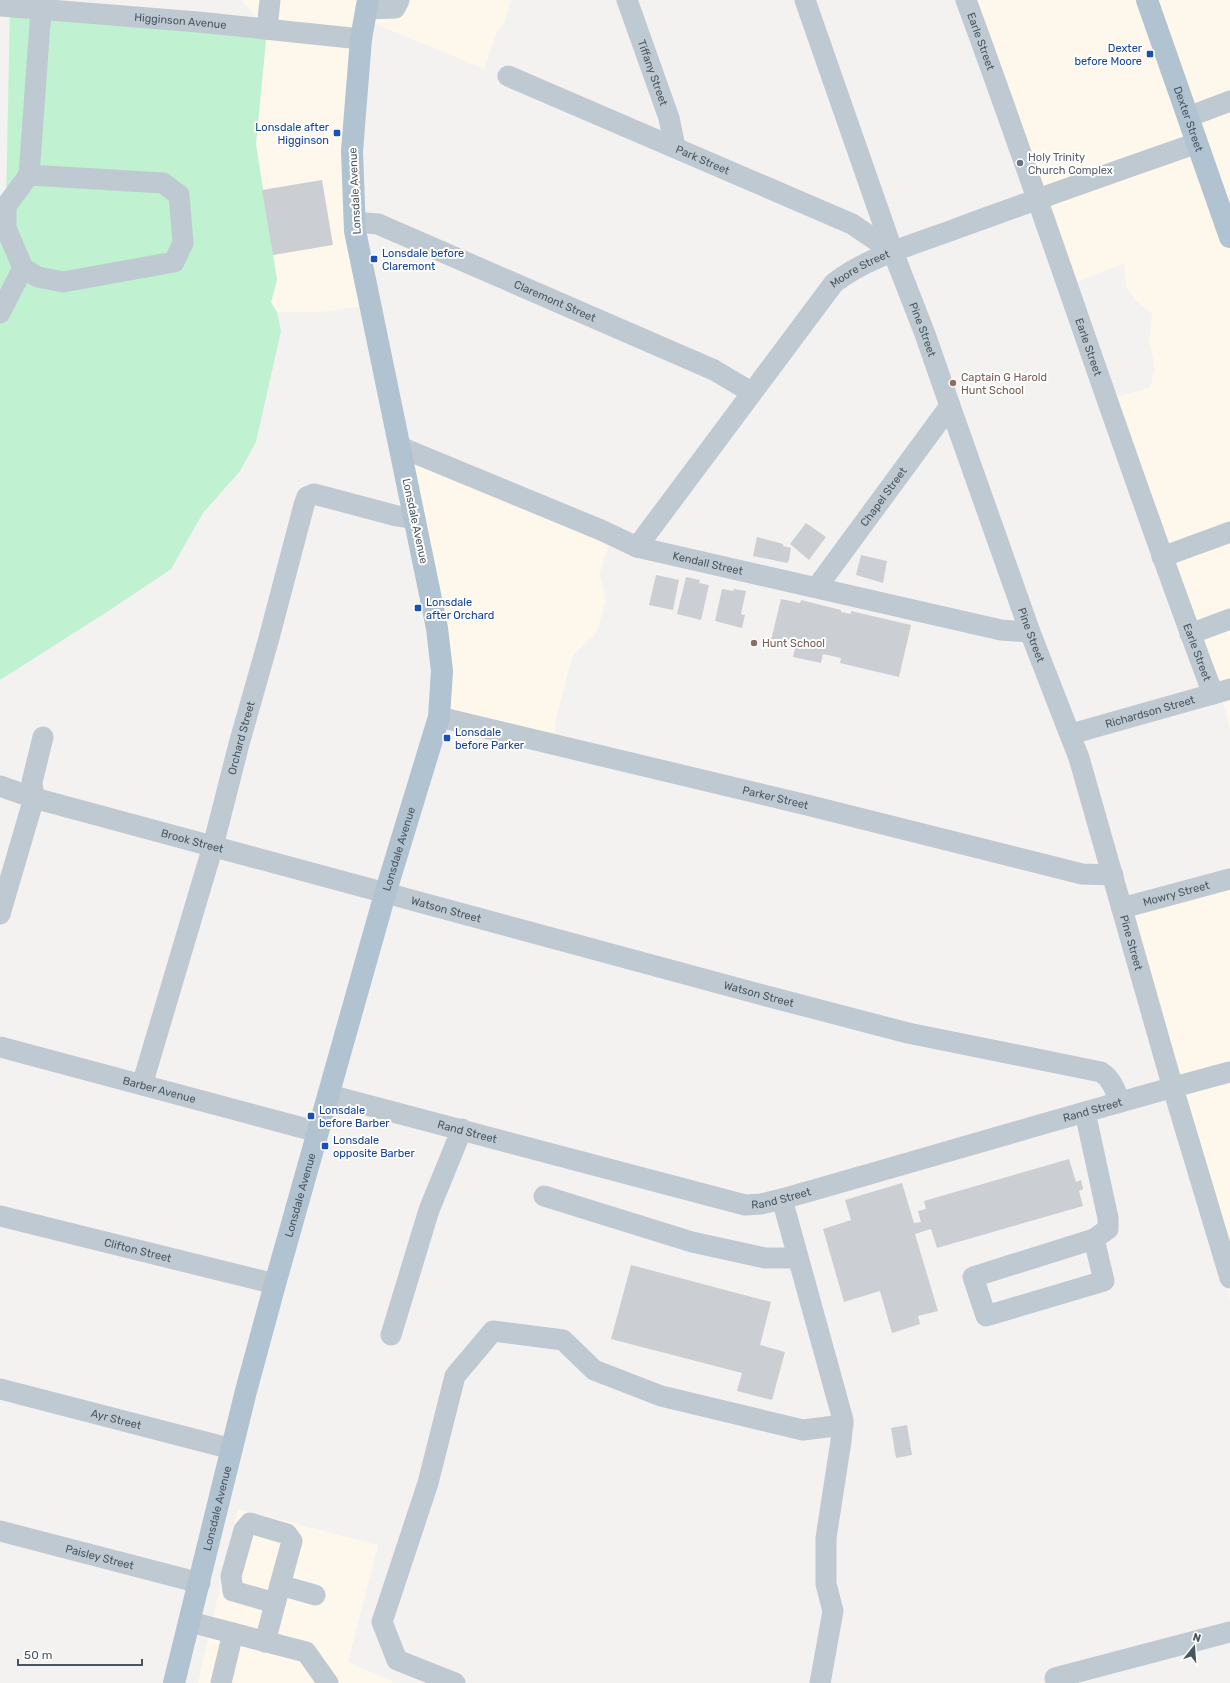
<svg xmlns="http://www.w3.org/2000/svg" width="1230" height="1683" font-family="Rubik,sans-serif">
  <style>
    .commercial { fill: #fdf7ec }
    .green { fill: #c0f1d1 }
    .building { fill: #cbcfd4 }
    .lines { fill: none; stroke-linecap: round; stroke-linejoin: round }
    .minor { stroke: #bfc9d1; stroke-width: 21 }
    .major { stroke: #b1c2d0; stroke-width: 22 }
    .transit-dot { fill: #1a4fb4; stroke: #fff; stroke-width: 1.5 }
    .worship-dot { fill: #6b7280; stroke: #fff; stroke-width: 1.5 }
    .education-dot { fill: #8d6e63; stroke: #fff; stroke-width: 1.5 }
    .labels { text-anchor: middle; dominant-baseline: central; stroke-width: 4; stroke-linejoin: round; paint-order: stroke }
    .street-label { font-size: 11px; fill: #485660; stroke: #fff }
    .transit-label { font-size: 11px; fill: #164399; stroke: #fff; text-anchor: start }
    .worship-label { font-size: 11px; fill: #5b616d; stroke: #fff; text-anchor: start }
    .education-label { font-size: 11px; fill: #785e54; stroke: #fff; text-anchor: start }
  </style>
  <rect width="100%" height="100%" fill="#f4f1f1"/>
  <g class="commercial">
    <path d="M241,0H511L504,24L498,29L484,69L369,21L359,66L365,306L321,312H277L271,302L277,280L256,144L267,29Z"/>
    <path d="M958,0H1230V730L1222,697L1105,401L1150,387L1155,369L1149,341L1152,314L1135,300L1126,286L1124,263L1068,286Z"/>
    <path d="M402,448L609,542L600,574L606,601L596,634L573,655L556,718L554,747L446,724Z"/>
    <path d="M1230,884V1299L1121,917Z"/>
    <path d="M238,1509L378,1545L348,1662L397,1683H198Z"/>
  </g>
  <path class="green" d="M10,7L267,29L256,144L277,280L271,302L277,312L281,331L256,442L240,471L203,513L171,569L99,617L0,680V217L6,206Z"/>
  <g class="building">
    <path d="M322,180L333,245L273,255L262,190Z"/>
    <path d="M806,523L826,537L809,560L790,544Z"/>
    <path d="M757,537L783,544V546L791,548L789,560L787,563L753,556Z"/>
    <path d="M861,555L887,561L883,583L856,575Z"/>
    <path d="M656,575L679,580L673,610L649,605Z"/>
    <path d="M686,577L700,580L699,583L709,585L701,620L677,614Z"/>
    <path d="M722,589L733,591L734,589L746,591L741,614L745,615L742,628L715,621Z"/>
    <path d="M781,599L800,603L801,600L841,610V612L851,614V611L911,625L899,677L840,663L841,658L823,654L821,663L793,657L795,648L791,647V645L771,640Z"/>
    <path d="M1069,1159L1076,1182L1081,1180L1083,1189L1079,1191L1083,1206L937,1248L931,1229L915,1234L938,1311L918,1316L920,1324L892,1333L880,1291L844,1302L823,1229L851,1220L845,1200L902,1183L914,1223L921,1222L918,1211L926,1209L924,1201Z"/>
    <path d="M631,1265L771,1302L760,1345L785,1352L772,1400L737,1391L742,1373L611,1339Z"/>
    <path d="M907,1425L912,1455L896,1458L891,1428Z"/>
  </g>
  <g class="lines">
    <g class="minor">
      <path id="s1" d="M627,0L669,118L675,147"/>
      <path id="s2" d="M805,0L893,252L925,334L950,406L1030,632L1079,758L1173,1088L1230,1278"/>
      <path id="s3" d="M966,0C1051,230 1126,464 1213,694"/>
      <path id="s4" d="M0,6L198,22L361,39"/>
      <path d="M366,9L395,8L399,0"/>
      <path d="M267,29L270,0"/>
      <path id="s5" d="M508,76L852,224L893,252"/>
      <path d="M1188,117L1230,101"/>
      <path d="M29,175L163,183L179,195L183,243L174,262L63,282L38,277L23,268L6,228V206L29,175L41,10"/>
      <path id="s6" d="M355,222L378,224L714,370L751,392"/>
      <path d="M0,313L23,268"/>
      <path id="s7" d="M400,447L601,530L637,547L1001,630L1030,632"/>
      <path id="s8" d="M637,547L834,283C869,256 916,244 958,228C1037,199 1117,171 1197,143"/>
      <path d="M1162,557L1230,532"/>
      <path id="s9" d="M817,587L950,406"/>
      <path d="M1190,634L1230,619"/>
      <path id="s10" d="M439,717L807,805L1082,874L1113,875"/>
      <path id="s11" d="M1071,734L1230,689"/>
      <path id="s12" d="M0,786L34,798L774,998L908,1033L1101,1072C1112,1079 1115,1090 1120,1102"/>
      <path id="s13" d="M1122,908L1230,879"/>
      <path d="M0,914L34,798L32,782L43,737"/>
      <path id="s14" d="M0,1047L318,1132"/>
      <path id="s15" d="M142,1085L213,846L239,744L269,638L304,505L307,497L314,494L397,516L415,519"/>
      <path id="s16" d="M329,1095L745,1205L761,1204L782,1199C931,1157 1080,1112 1230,1072"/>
      <path d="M1085,1112L1108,1218V1229L1094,1239L973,1277L986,1316L1104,1281L1094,1239"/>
      <path d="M544,1196L692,1242L765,1258H798"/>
      <path d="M782,1199L843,1420L841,1441L826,1538V1584L833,1611L820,1683"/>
      <path id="s17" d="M0,1216L275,1284"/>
      <path d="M391,1335L429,1210L462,1129"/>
      <path id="s18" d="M0,1389L232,1449"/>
      <path id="s19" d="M0,1531L200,1583"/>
      <path d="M275,1603L233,1591L231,1576L244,1530L250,1523L287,1534L292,1541L280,1585"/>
      <path d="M190,1622L306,1652L328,1683"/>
      <path d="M265,1642L280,1585L315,1595"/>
      <path d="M1055,1678L1230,1632"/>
      <path d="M221,1683L233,1633"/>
      <path d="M455,1683L397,1660L382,1622L428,1483L455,1376L493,1331L563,1340L594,1370L661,1396L803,1430L843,1425"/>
    </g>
    <g class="major">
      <path id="s20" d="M1147,0L1230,237"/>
      <path id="s21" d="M174,1683L246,1391L275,1284L385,894L439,717L442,671L437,628L355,231L352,151L361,39L368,0"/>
    </g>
  </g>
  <g class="transit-dot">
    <rect x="1146" y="50" width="8" height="8" rx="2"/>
    <rect x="333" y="129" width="8" height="8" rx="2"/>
    <rect x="370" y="255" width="8" height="8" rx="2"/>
    <rect x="414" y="604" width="8" height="8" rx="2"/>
    <rect x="443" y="734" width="8" height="8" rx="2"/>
    <rect x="307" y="1112" width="8" height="8" rx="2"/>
    <rect x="321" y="1142" width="8" height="8" rx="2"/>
  </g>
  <circle class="worship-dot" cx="1020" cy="163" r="4"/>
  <g class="education-dot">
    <circle cx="953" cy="383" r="4"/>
    <circle cx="754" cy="643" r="4"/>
  </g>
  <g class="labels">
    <g class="street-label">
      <text stroke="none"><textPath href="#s4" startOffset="181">Higginson Avenue</textPath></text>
      <text stroke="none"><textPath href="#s3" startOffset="44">Earle Street</textPath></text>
      <text stroke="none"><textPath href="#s1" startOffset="77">Tiffany Street</textPath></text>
      <text stroke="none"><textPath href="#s20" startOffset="126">Dexter Street</textPath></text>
      <text stroke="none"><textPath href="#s5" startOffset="212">Park Street</textPath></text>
      <text transform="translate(355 191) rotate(-93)">Lonsdale Avenue</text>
      <text stroke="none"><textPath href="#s8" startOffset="359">Moore Street</textPath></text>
      <text stroke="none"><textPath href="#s6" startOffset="216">Claremont Street</textPath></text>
      <text stroke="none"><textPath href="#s2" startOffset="350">Pine Street</textPath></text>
      <text stroke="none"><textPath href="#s3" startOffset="368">Earle Street</textPath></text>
      <text stroke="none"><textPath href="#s9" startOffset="112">Chapel Street</textPath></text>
      <text transform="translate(415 521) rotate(78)">Lonsdale Avenue</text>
      <text stroke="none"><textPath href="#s7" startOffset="330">Kendall Street</textPath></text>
      <text stroke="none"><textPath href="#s2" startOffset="674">Pine Street</textPath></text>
      <text stroke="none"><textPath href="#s3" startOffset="692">Earle Street</textPath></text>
      <text stroke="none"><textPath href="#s11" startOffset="82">Richardson Street</textPath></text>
      <text stroke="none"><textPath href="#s15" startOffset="361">Orchard Street</textPath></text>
      <text stroke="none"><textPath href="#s10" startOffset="346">Parker Street</textPath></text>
      <text stroke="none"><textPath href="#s12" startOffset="200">Brook Street</textPath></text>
      <text stroke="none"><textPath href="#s21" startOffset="864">Lonsdale Avenue</textPath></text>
      <text stroke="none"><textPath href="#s13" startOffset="56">Mowry Street</textPath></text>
      <text stroke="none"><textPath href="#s12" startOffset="463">Watson Street</textPath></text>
      <text stroke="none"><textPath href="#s2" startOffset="998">Pine Street</textPath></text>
      <text stroke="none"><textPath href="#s12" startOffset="787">Watson Street</textPath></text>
      <text stroke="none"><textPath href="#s14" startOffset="165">Barber Avenue</textPath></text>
      <text stroke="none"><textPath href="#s16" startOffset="791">Rand Street</textPath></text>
      <text stroke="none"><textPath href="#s16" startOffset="143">Rand Street</textPath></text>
      <text stroke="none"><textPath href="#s21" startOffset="504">Lonsdale Avenue</textPath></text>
      <text stroke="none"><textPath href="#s16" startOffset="467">Rand Street</textPath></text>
      <text stroke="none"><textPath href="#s17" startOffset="142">Clifton Street</textPath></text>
      <text stroke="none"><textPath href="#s18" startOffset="120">Ayr Street</textPath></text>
      <text stroke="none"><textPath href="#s21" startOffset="180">Lonsdale Avenue</textPath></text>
      <text stroke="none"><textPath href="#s19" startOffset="103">Paisley Street</textPath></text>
    </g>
    <g class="transit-label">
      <text x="1142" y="48" text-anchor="end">Dexter<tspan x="1142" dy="13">before Moore</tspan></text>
      <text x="329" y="127" text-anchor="end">Lonsdale after<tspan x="329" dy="13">Higginson</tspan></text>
      <text x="382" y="253">Lonsdale before<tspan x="382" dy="13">Claremont</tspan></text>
      <text x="426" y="602">Lonsdale<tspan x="426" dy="13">after Orchard</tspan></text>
      <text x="455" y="732">Lonsdale<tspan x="455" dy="13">before Parker</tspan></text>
      <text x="319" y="1110">Lonsdale<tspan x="319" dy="13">before Barber</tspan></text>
      <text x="333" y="1140">Lonsdale<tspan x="333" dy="13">opposite Barber</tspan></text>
    </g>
    <g class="worship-label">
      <text x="1028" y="157">Holy Trinity<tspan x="1028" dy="13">Church Complex</tspan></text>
    </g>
    <g class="education-label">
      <text x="961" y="377">Captain G Harold<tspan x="961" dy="13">Hunt School</tspan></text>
      <text x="762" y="643">Hunt School</text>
    </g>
  </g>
  <g transform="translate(1194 1647) rotate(17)" stroke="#ffffff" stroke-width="3" paint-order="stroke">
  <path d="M0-3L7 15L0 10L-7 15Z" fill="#485660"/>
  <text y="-6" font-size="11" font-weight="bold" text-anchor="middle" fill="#485660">N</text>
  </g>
  <path d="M18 1659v6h124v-6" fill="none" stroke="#485660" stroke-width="2"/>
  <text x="24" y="1659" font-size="12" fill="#485660" stroke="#ffffff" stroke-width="3" paint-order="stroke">50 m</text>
</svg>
